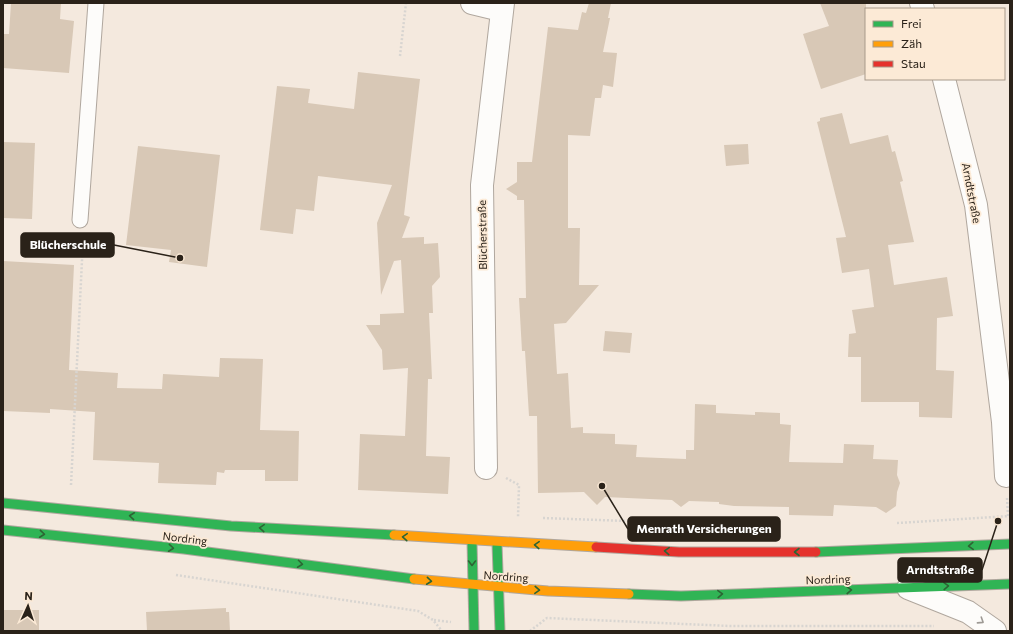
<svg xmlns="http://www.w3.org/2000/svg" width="1013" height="634" font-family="Commissioner,sans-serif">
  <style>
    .building { fill: #d8c8b6 }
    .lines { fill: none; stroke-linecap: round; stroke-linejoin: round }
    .lane-casing { stroke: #b0a79e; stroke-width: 17 }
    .street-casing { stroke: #b0a79e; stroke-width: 24 }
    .fast-casing { stroke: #b0a79e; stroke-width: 11 }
    .slow-casing { stroke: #b0a79e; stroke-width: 11 }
    .jam-casing { stroke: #b0a79e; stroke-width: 11 }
    .path { stroke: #d8d5d1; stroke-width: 2.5; stroke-dasharray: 2 2; stroke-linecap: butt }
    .lane { stroke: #fdfcfa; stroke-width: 15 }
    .street { stroke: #fdfcfa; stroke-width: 22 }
    .fast { stroke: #30b455; stroke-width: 9 }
    .slow { stroke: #ff9f0a; stroke-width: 9 }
    .jam { stroke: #e5322d; stroke-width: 9 }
    .oneway { stroke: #2d6434 }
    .oneway2 { stroke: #9e9a95 }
    .labels { text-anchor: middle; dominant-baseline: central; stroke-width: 3.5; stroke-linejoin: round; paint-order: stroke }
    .street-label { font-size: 11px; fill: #2a2219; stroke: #fcead6 }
    .leader { fill: none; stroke: #2a2219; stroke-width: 1.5 }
    .callout-dot { fill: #2a2219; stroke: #fcead6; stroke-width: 1.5 }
    .callout { fill: #2a2219; stroke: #2a2219; stroke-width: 1.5 }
    .callout-label { font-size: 12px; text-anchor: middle; font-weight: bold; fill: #fff }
  </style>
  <rect width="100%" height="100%" fill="#f4e9de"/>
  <g class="building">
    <path d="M11,3H61L60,19L74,21L69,73L3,68V34H9Z"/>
    <path d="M589,3H611L608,18H610L603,52L617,53L613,87L603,85L601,98H595L590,136L568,135V228H580L579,285H599L566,323L554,324L557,374L568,373L571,428L583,427V433L615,434V444L637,445L636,457L686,459V450H694L695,404L716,405V413L755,415V412L780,413V424L791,425L789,462L843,463L844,444L874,445L873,459L898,460L897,475L900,483L897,492L896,506L886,513L876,507L834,505L833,516L789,515V507L734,506L719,504V502L689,501L681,507L672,500L605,497L597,505L584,492L538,493L537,416H529L525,351H522L519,298H526L524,200H517V196L506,189L517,182V162H532L548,27L578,30L582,12L586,13Z"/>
    <path d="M820,3H866V74L821,89L803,34L829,26Z"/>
    <path d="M358,72L420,79L404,215L410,217L402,238L424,237V244L438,243L440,277L432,286L433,313H429L432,379H428L426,456L450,457L448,494L358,490L360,434L405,436L408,368L383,370L382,350L366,325H380V314L404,313L401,260L394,261L381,295L377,223L392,185L318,176L314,211L296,209L293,234L260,230L277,86L310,89L308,103L354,109Z"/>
    <path d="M842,113L850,144L888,135L892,152L895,151L903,181L900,182L914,242L888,245L894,285L947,277L953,316L937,318L936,370L954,371L952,418L919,417V402H861V357H848L849,334L856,333L852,310L874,307L869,269L842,273L836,238L846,237L817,122L820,121V118Z"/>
    <path d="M3,142L35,143L32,219L3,218Z"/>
    <path d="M748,144L749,164L726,166L724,145Z"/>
    <path d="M138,146L220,155L207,267L169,262L171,250L126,245Z"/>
    <path d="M3,261L74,265L69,370L118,373L117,388L162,389L163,374L219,377L220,358L263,359L260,430L299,431L298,481H265V470H225L224,473L217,472L216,485L158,483L159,463L93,460L95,412L50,409V413L3,411Z"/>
    <path d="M605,331L632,333L630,353L603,351Z"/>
    <path d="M226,608V612H229L230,631H147L146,612Z"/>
    <rect x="3" y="610" width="36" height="21"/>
  </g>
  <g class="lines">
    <g class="lane-casing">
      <path id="lane" d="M80,220L96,3"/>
    </g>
    <g class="street-casing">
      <g id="street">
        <path d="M472,3L501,10"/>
        <path d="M921,3L923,9"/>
        <path d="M944,79L976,205L1003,422L1006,476"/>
        <path d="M486,468L482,185L503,3"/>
        <path d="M908,588L968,612L995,631"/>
      </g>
    </g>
    <g class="fast-casing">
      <g id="fast">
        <path d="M3,503L231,526L394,535"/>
        <path d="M3,530L184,549L414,579"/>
        <path d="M472,541L474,631"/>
        <path d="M497,543L500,631"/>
        <path d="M816,552L1010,544"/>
        <path d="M629,594L681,596L1010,584"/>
      </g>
    </g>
    <g class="slow-casing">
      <g id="slow">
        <path d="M394,535L596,547"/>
        <path d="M414,579L548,591L629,594"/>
      </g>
    </g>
    <g class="jam-casing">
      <path id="jam" d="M596,547L679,552H816"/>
    </g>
    <g class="path">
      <path d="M400,56L406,3"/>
      <path d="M506,478L519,485L518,517"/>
      <path d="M71,485L83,240"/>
      <path d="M1007,498L1008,516"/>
      <path d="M543,518L766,526"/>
      <path d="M897,523L1010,516"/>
      <path d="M176,575L418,611L433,620L442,631"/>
      <path d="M434,620L451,622"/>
      <path d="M530,631L547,618L730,626H934"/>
    </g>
    <use href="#lane" class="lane"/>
    <use href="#street" class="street"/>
    <use href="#fast" class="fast"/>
    <use href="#slow" class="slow"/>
    <use href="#jam" class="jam"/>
  </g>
  <defs><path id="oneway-chevron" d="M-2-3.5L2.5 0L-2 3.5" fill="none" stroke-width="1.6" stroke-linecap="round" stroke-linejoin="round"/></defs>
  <g class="oneway">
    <use href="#oneway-chevron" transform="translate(132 516) rotate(-174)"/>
    <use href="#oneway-chevron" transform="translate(262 528) rotate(-176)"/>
    <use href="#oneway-chevron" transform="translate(42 534) rotate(6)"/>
    <use href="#oneway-chevron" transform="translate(405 537) rotate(-176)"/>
    <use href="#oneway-chevron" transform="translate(537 545) rotate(-177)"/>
    <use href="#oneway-chevron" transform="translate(971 546) rotate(177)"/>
    <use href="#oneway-chevron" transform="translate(171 548) rotate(6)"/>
    <use href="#oneway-chevron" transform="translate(667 551) rotate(-177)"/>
    <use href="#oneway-chevron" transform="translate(797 552) rotate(-180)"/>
    <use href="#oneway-chevron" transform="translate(472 563) rotate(90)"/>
    <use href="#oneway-chevron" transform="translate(300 564) rotate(7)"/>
    <use href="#oneway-chevron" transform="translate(429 581) rotate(6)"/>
    <use href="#oneway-chevron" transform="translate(946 586) rotate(-2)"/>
    <use href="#oneway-chevron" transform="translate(537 590) rotate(3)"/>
    <use href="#oneway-chevron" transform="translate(849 590) rotate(-2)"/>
    <use href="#oneway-chevron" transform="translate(720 594) rotate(-2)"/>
  </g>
  <use class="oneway2" href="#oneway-chevron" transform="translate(981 621) rotate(33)"/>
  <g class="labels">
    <g class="street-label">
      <text transform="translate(972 193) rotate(79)">Arndtstraße</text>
      <text transform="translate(482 235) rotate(-91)">Blücherstraße</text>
      <text transform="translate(185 538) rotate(7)">Nordring</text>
      <text transform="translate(506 576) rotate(4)">Nordring</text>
      <text transform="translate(828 579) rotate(-2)">Nordring</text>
    </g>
  </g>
  <path class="leader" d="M180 258L114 245M602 486L628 529M998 521L982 570"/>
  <g class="callout-dot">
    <circle cx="180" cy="258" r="4"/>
    <circle cx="602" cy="486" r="4"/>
    <circle cx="998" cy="521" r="4"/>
  </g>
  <g class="callout">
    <rect x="21" y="233" width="93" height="24" rx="4"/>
    <rect x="628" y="517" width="152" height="24" rx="4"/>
    <rect x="898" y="558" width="84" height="24" rx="4"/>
  </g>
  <g class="callout-label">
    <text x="68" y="249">Blücherschule</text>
    <text x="704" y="533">Menrath Versicherungen</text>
    <text x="940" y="574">Arndtstraße</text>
  </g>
  <rect width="1013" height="634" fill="none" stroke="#2a2219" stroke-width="8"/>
  <rect x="865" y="8" width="140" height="72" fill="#fcead6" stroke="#a89a8a"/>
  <rect x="873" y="21" width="20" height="6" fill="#30b455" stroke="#a89a8a"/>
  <text x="901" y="28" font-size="12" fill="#2a2219">Frei</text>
  <rect x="873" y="41" width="20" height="6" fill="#ff9f0a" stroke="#a89a8a"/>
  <text x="901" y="48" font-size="12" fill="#2a2219">Zäh</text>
  <rect x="873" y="61" width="20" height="6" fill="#e5322d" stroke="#a89a8a"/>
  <text x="901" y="68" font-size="12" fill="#2a2219">Stau</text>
  <g transform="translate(28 606) rotate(3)" stroke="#fcead6" stroke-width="3" paint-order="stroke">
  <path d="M0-3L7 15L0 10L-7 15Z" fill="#2a2219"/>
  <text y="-6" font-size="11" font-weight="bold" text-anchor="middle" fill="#2a2219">N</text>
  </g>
</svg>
